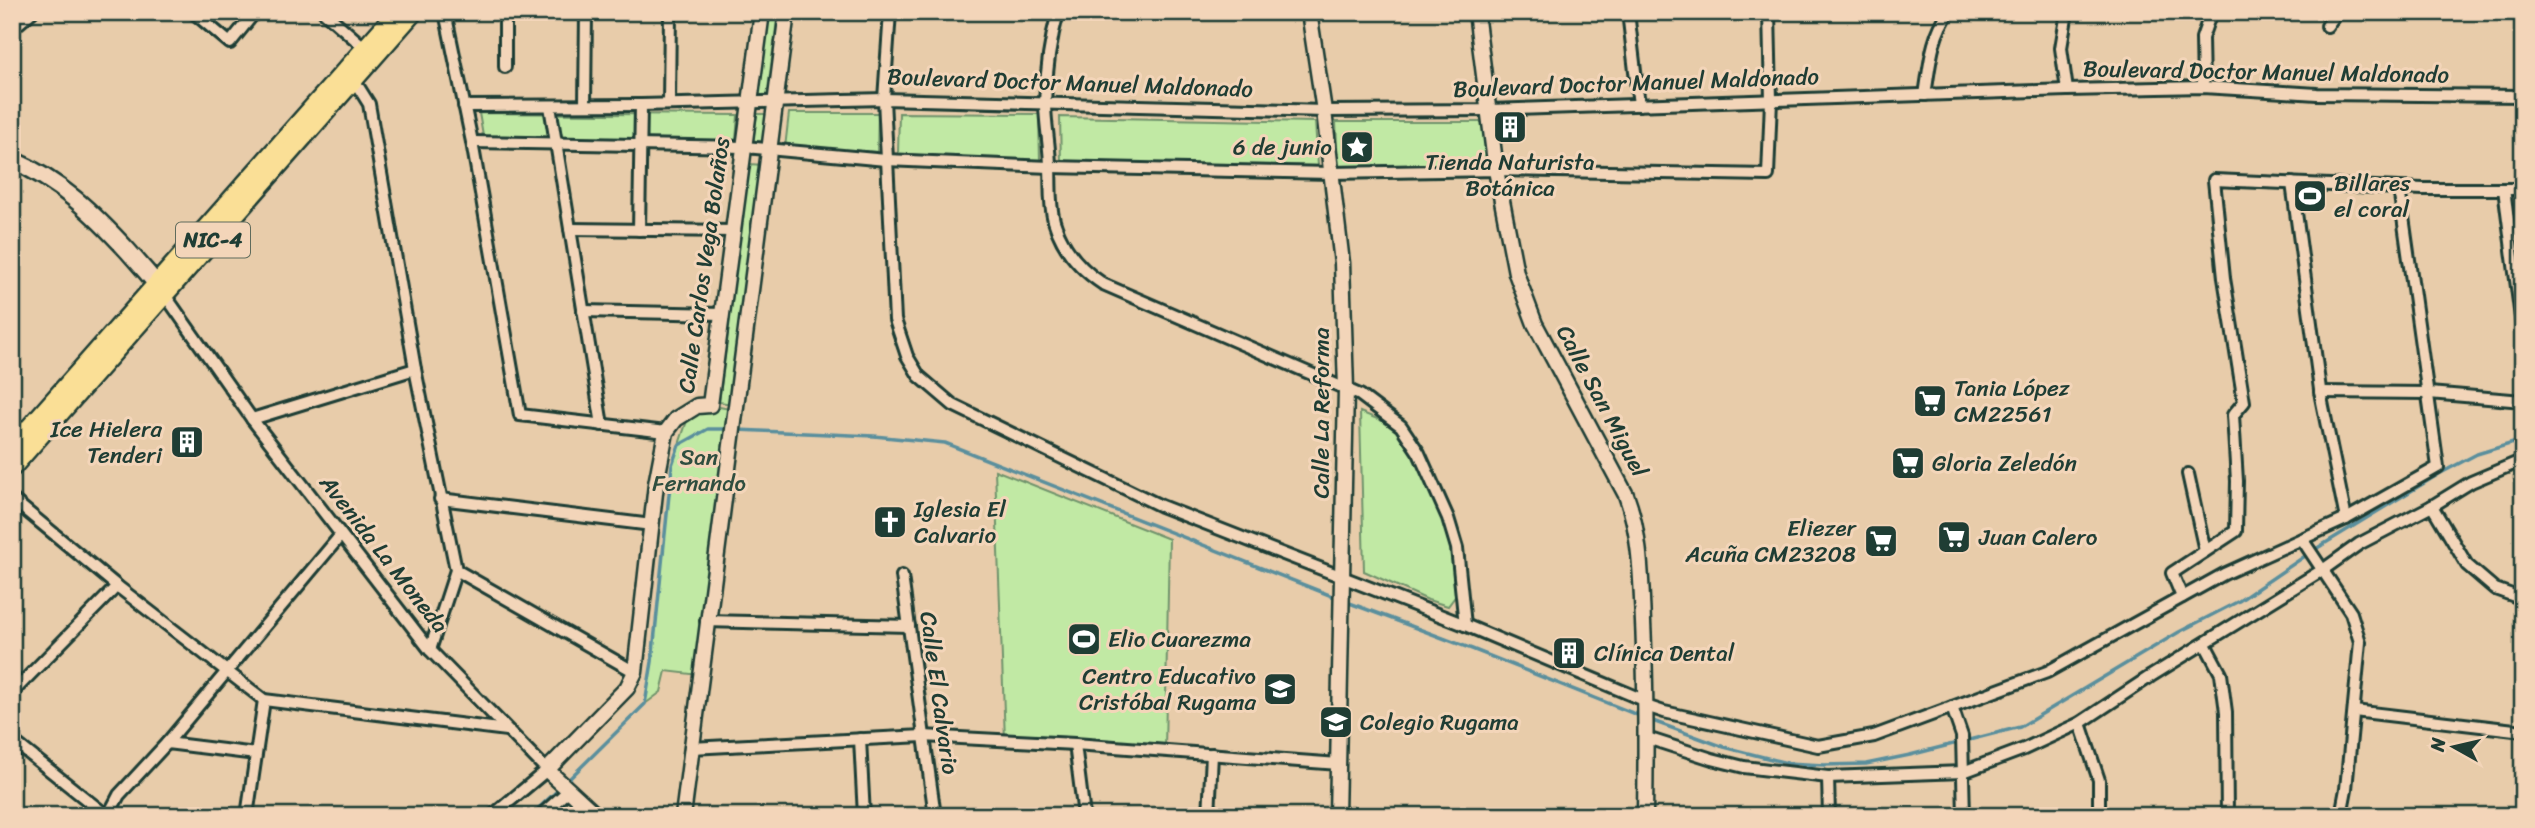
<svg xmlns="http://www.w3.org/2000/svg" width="2535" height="828" font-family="Sriracha,sans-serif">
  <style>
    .green { fill: #c1e9a4; stroke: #70936c; stroke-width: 2 }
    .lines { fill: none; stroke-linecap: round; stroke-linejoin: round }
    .stream { stroke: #5a8f9d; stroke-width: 3.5 }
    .minor-casing { stroke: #1f3d34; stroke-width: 16 }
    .tertiary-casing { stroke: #1f3d34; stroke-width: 19 }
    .secondary-casing { stroke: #1f3d34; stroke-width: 21 }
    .trunk-casing { stroke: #1f3d34; stroke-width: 23 }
    .minor { stroke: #f3d5b9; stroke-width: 10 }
    .tertiary { stroke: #f3d5b9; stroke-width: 14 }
    .secondary { stroke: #f3d5b9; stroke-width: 16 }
    .trunk { stroke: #fadf96; stroke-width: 18 }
    .labels { text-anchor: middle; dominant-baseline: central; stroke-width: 6; stroke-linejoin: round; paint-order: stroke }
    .shield { fill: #f3d5b9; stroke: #5f6b5c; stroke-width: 2 }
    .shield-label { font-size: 21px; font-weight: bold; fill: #1f3d34 }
    .street-label { font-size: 23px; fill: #1f3d34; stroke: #f3d5b9 }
    .poi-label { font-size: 23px; fill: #1f3d34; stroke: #f3d5b9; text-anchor: start }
    .park-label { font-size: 23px; fill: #2f4e3f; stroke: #f3d5b9 }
  </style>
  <rect width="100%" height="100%" fill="#e8ccaa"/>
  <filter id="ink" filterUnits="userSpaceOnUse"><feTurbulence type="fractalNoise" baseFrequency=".0143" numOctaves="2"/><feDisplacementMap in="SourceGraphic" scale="14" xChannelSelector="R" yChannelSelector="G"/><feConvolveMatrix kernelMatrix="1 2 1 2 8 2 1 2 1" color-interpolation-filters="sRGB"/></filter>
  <g filter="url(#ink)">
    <g class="green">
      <path d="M767,12H778L767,97L755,96Z"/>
      <path d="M479,113L738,115L736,141L483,136Z"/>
      <path d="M789,113H878L877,152L785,148Z"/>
      <path d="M899,113L1039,114L1040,161L898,154Z"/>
      <path d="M757,114H768L763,142L753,141Z"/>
      <path d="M1060,117L1315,122L1318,166L1061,163Z"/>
      <path d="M1336,122H1487V163L1338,168Z"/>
      <path d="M749,164L763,165L733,404L719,402Z"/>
      <path d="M710,405L734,410L699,675L666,671L661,692L645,704L652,662L672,465L688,418Z"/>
      <path d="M1360,412L1395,426L1419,463L1444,519L1456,574L1457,594L1448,606L1428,600L1364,571Z"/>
      <path d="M995,470L1169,539L1165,751L1005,740Z"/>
    </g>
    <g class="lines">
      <g class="stream">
        <path d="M737,430L874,436L945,443L1337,598"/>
        <path d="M1347,602L1472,649L1640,716"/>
        <path d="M1650,720L1724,747L1787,763L1824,765L1866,764L1910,755L2020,727L2179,632L2239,601L2314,550L2439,474L2477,454L2523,440"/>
        <path d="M565,783L645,704L652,662L672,465L679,445L708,429H730"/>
        <path d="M530,816L559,789"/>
      </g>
      <g class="minor-casing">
        <g id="minor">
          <path d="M193,12L230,43L255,12"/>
          <path d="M324,12L365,48"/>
          <path d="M445,12L472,142L520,415L666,432"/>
          <path d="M505,12V67"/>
          <path d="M890,12L884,99L895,320L907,356L919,376L953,405L1161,506L1465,625L1646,701"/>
          <path d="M1058,12C1050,41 1046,73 1045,103C1045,124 1050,146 1050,168C1051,186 1049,203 1054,221C1062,248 1080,269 1103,284L1360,395L1401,426L1419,453L1448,518L1457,548L1465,625"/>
          <path d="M1628,12L1639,105"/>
          <path d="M2067,12L2061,48L2067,90"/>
          <path d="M2327,26L2337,12"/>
          <path d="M12,29L32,12"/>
          <path d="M354,80L369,104L415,369L456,570L430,650"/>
          <path d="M2203,87L2202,38L2211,12"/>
          <path d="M1925,95C1930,65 1931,37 1949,12"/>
          <path d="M669,104L670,12"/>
          <path d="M585,105L586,12"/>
          <path d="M464,106L641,105L884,99L1324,111L1489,110L2067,90L2203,87L2317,94L2523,96"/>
          <path d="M550,106L602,425"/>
          <path d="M472,142L745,147L886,160L1050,167L1331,173L1496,170L1768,175L1771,100L1769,12"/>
          <path d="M2292,183L2321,397L2346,519"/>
          <path d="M2504,189L2523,333"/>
          <path d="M2521,189L2523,175"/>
          <path d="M570,229L734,231"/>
          <path d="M639,230L641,105"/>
          <path d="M165,295L252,419L430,650L547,770L492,816"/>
          <path d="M583,311L722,314"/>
          <path d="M2320,392L2429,393L2523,401"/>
          <path d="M252,419L415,369"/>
          <path d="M2188,474L2205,551"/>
          <path d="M12,499L117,586L264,700L507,730"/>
          <path d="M440,499L652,525"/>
          <path d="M2432,506L2467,565L2495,589L2523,599"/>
          <path d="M2302,539L2351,613L2360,642L2346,789L2342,810L2337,816"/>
          <path d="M456,570L635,672"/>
          <path d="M902,576L935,816"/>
          <path d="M2182,597L2172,573L2236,531L2237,481L2233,415L2244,402L2224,278L2214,180L2423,189H2523"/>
          <path d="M706,621L909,626"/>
          <path d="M2205,644L2221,674L2226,712L2227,816"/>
          <path d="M12,693L117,586"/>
          <path d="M1646,706L1664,712L1818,746L1874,736L2047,672L2224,574L2346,519L2438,467L2399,188"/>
          <path d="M1952,707L1962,736L1964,816"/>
          <path d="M2354,711L2523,731"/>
          <path d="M2080,723L2099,780V816"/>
          <path d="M1647,738L1712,759L1744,767L1828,777L1963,772L2024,749L2080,723L2151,676L2324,569L2359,544L2432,506L2471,482L2523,460"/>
          <path d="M860,739L864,816"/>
          <path d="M12,740L107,816"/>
          <path d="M167,743L256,754"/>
          <path d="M1075,744L1084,816"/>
          <path d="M691,748L923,736L1075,744L1339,764"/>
          <path d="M1828,777L1829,816"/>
          <path d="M108,816L119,795L167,743L340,536"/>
          <path d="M247,816L264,700"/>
          <path d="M540,816L569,790"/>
          <path d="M1209,816L1212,754"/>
        </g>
      </g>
      <g class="tertiary-casing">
        <g id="tertiary">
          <path d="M1309,12L1324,111L1342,263L1346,389L1337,816"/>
          <path d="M1476,12L1496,170L1516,273L1535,324L1626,495C1641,535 1641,580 1643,622C1646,687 1646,751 1645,816"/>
          <path d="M597,816L547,770L627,688L635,672L656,484L666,432L676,419L697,406L710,405L762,12"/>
          <path d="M683,816L787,12"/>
        </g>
      </g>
      <g class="secondary-casing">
        <path id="secondary" d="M12,160C59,180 94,214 128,251C140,265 153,278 163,293"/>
      </g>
      <g class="trunk-casing">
        <g id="trunk">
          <path d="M12,448L395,15"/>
          <path d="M12,467L413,12"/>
        </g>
      </g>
      <use href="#minor" class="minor"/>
      <use href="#tertiary" class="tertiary"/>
      <use href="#secondary" class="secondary"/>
      <use href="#trunk" class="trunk"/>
    </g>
  </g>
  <defs>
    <g id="building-square" transform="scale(1.75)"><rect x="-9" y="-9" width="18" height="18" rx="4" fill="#1f3d34" stroke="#f3d5b9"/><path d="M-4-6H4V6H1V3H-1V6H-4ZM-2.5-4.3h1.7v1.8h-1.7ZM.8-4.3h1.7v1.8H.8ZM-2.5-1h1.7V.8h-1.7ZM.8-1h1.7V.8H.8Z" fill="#fff"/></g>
    <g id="sight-square" transform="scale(1.75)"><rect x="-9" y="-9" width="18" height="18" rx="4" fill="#1f3d34" stroke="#f3d5b9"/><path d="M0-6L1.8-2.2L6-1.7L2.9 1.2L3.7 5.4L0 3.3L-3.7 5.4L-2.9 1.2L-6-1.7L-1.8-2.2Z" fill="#fff"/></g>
    <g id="stadium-square" transform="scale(1.75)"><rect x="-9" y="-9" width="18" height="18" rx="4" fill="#1f3d34" stroke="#f3d5b9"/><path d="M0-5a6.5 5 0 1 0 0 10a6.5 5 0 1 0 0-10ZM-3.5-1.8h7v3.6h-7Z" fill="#fff"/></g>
    <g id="supermarket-square" transform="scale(1.75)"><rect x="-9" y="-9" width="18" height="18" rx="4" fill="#1f3d34" stroke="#f3d5b9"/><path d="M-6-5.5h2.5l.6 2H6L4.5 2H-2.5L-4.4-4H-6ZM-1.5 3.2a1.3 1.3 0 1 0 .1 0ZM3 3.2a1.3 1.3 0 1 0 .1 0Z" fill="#fff"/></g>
    <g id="church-square" transform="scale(1.75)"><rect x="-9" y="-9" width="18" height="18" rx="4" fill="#1f3d34" stroke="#f3d5b9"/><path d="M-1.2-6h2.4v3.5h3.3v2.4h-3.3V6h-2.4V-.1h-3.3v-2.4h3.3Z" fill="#fff"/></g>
    <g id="school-square" transform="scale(1.75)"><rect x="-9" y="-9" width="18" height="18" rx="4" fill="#1f3d34" stroke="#f3d5b9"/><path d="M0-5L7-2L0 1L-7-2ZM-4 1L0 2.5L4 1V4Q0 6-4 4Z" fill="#fff"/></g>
    <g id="university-square" transform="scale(1.75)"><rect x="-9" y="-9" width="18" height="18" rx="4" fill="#1f3d34" stroke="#f3d5b9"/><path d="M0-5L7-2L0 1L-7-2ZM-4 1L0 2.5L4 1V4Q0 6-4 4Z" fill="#fff"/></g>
  </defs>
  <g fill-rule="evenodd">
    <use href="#building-square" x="1510" y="127"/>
    <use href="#sight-square" x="1357" y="147"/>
    <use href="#stadium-square" x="2310" y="196"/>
    <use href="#supermarket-square" x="1930" y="401"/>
    <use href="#building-square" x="187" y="442"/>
    <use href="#supermarket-square" x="1908" y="463"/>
    <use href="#church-square" x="890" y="522"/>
    <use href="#supermarket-square" x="1954" y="537"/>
    <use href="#supermarket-square" x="1881" y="541"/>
    <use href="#stadium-square" x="1084" y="639"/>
    <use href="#building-square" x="1569" y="653"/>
    <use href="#school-square" x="1280" y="689"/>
    <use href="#university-square" x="1336" y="722"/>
  </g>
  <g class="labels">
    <rect class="shield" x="176" y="222.5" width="74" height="35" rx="5"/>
    <g class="shield-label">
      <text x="213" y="240">NIC-4</text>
    </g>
    <g class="street-label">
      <text transform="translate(2266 72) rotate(1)">Boulevard Doctor Manuel Maldonado</text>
      <text transform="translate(1070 83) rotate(2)">Boulevard Doctor Manuel Maldonado</text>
      <text transform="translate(1636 83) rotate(-2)">Boulevard Doctor Manuel Maldonado</text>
      <text transform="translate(704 265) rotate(-82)">Calle Carlos Vega Bolaños</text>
      <text transform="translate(1602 401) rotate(62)">Calle San Miguel</text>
      <text transform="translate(1321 413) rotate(-90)">Calle La Reforma</text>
      <text transform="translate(384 554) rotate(52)">Avenida La Moneda</text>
      <text transform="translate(939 693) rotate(82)">Calle El Calvario</text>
    </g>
    <g class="poi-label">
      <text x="1332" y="147" text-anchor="end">6 de junio</text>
      <text x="1510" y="162" text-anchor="middle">Tienda Naturista<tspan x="1510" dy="26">Botánica</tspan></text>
      <text x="2334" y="183">Billares<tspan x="2334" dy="26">el coral</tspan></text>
      <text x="1954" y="388">Tania López<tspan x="1954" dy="26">CM22561</tspan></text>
      <text x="162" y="429" text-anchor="end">Ice Hielera<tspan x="162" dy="26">Tenderi</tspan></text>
      <text x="1932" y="463">Gloria Zeledón</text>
      <text x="914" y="509">Iglesia El<tspan x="914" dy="26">Calvario</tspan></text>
      <text x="1856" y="528" text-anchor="end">Eliezer<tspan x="1856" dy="26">Acuña CM23208</tspan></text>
      <text x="1979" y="537">Juan Calero</text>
      <text x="1108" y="639">Elio Cuarezma</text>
      <text x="1594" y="653">Clínica Dental</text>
      <text x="1256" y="676" text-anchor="end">Centro Educativo<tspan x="1256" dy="26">Cristóbal Rugama</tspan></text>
      <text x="1360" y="722">Colegio Rugama</text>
    </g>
    <g class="park-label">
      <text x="699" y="457">San<tspan x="699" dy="26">Fernando</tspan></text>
    </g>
  </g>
  <rect width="2535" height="828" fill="none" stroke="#f3d5b9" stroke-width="42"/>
  <rect x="21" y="21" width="2493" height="786" fill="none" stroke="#1f3d34" stroke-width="2.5" filter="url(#ink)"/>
  <g transform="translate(2454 747) rotate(278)" stroke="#f3d5b9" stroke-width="5" paint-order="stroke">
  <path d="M0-5L12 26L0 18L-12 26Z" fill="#1f3d34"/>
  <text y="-10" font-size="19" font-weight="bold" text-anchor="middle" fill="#1f3d34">N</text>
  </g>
</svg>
